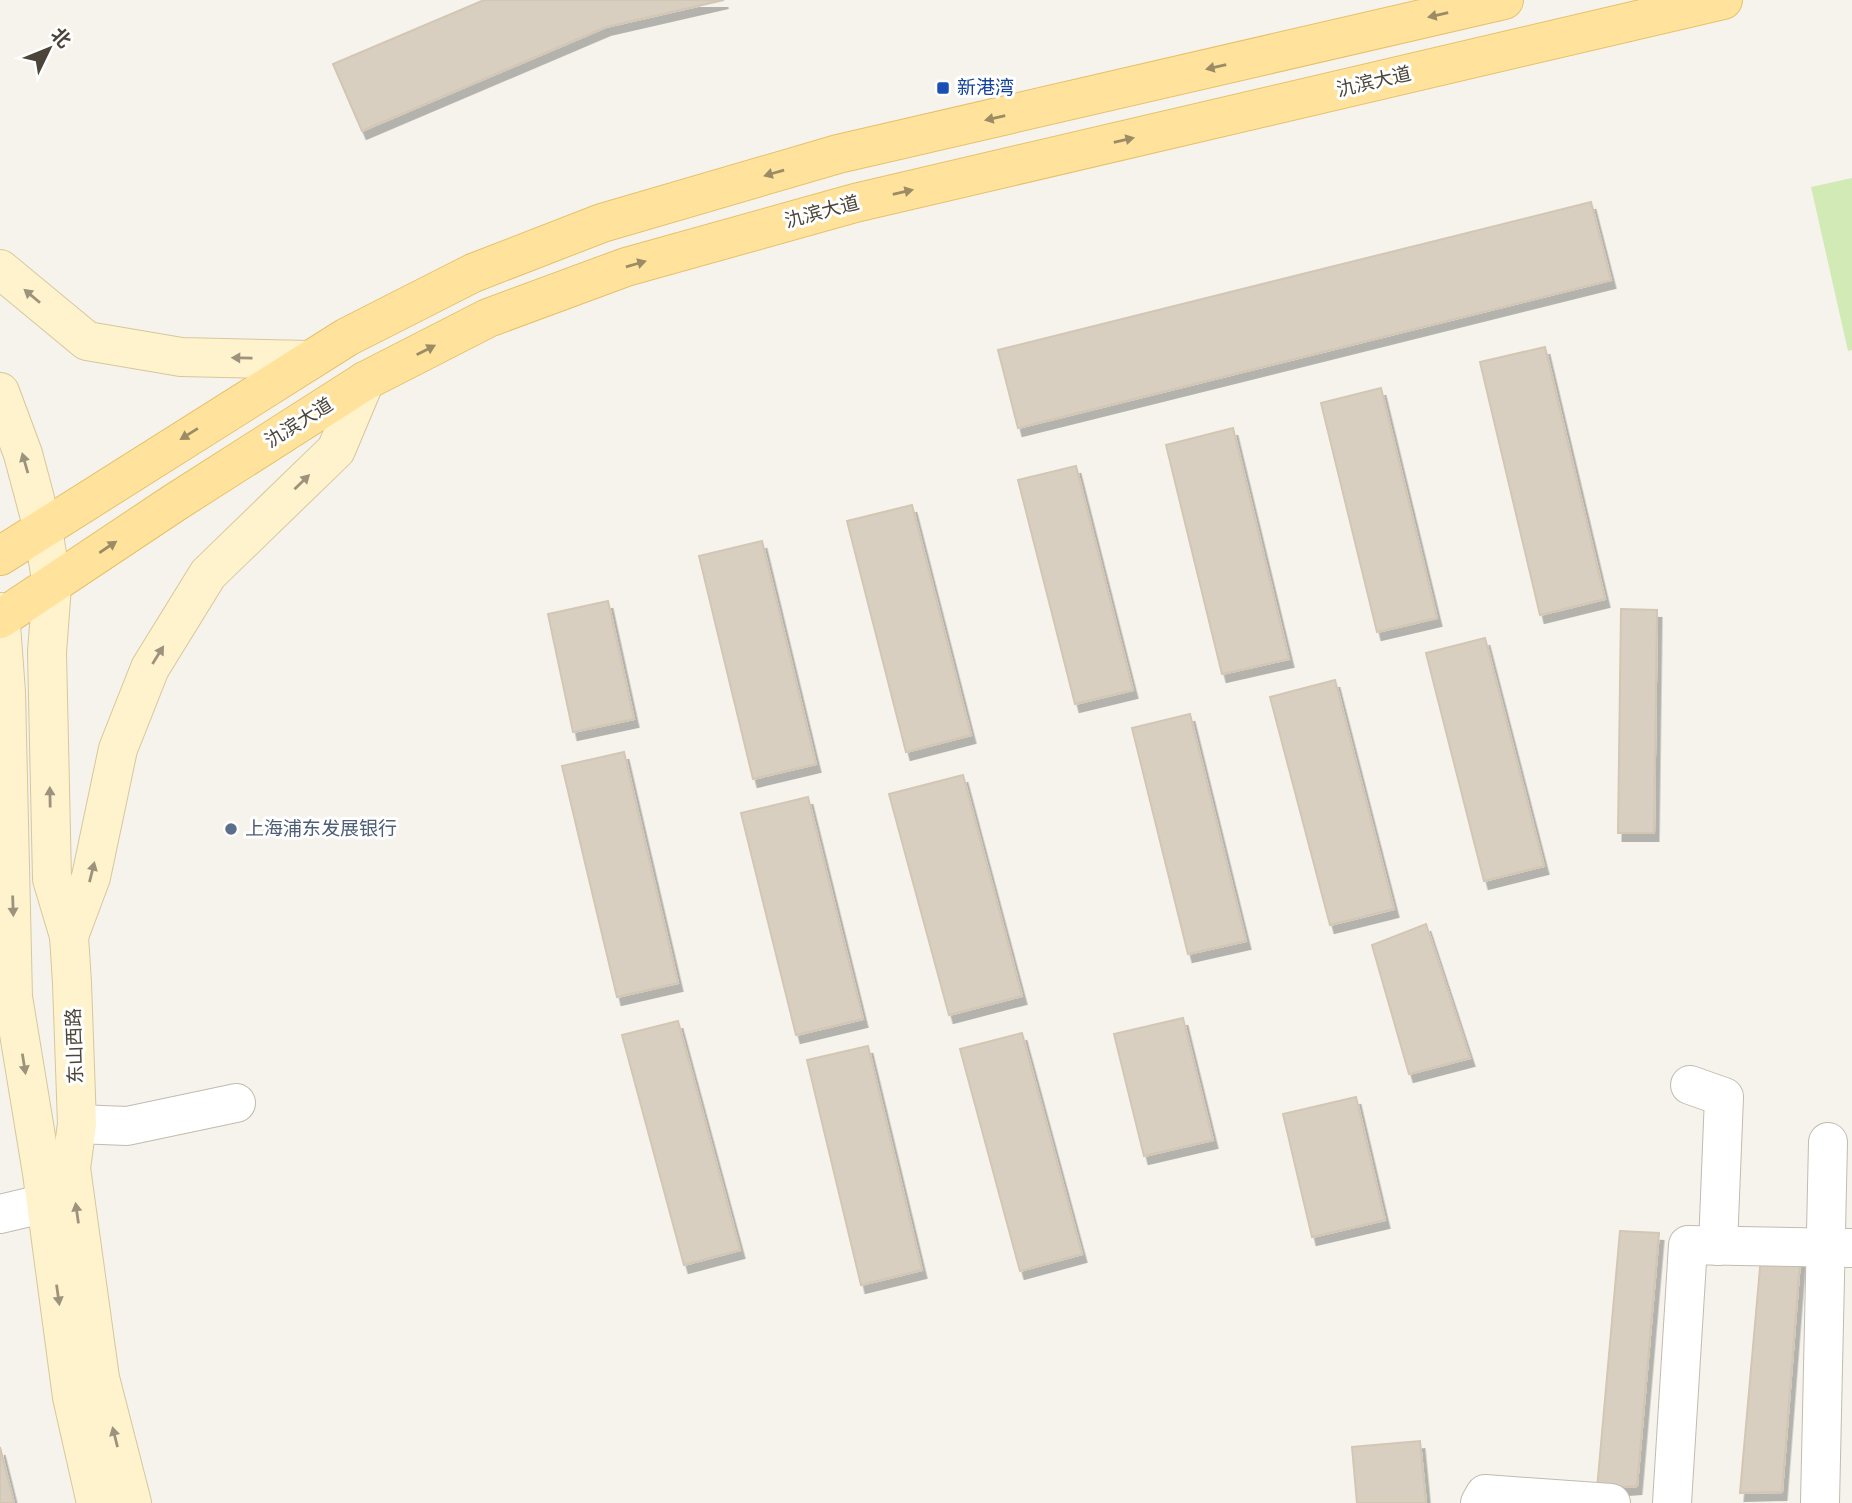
<svg xmlns="http://www.w3.org/2000/svg" width="1852" height="1503" font-family="'Varela Round','Noto Sans SC',sans-serif">
  <style>
    .green { fill: #d2eab5 }
    .building { fill: #d8cfc1; stroke: #d3c7b4; stroke-width: 2; filter: url(#shadow) }
    .lines { fill: none; stroke-linecap: round; stroke-linejoin: round }
    .street-casing { stroke: #c2bbae; stroke-width: 40 }
    .secondary-casing { stroke: #d6c79b; stroke-width: 40 }
    .primary-casing { stroke: #e6c16a; stroke-width: 40 }
    .street { stroke: #fff; stroke-width: 38 }
    .secondary { stroke: #fff3cd; stroke-width: 38 }
    .primary { stroke: #ffe39c; stroke-width: 38 }
    .oneway { fill: #9c8c66 }
    .oneway2 { fill: #9c937c }
    .transit-dot { fill: #1a4fb4; stroke: #fff; stroke-width: 2.5 }
    .service-dot { fill: #5c6f8a; stroke: #fff; stroke-width: 2.5 }
    .labels { text-anchor: middle; dominant-baseline: central; stroke-width: 6; stroke-linejoin: round; paint-order: stroke }
    .street-label { font-size: 19px; fill: #4b4439; stroke: #fff }
    .transit-label { font-size: 19px; fill: #164399; stroke: #fff; text-anchor: start }
    .service-label { font-size: 19px; fill: #4e5e75; stroke: #fff; text-anchor: start }
  </style>
  <defs>
    <filter id="shadow"><feDropShadow dx="4.5" dy="8" stdDeviation="0" flood-color="#0004"/></filter>
  </defs>
  <rect width="100%" height="100%" fill="#f6f3ec"/>
  <path class="green" d="M1852,178V350L1848,351L1811,187Z"/>
  <g class="building">
    <path d="M484,0H724L606,27L362,131L333,64Z"/>
    <path d="M1591,202L1611,280L1018,428L998,350Z"/>
    <path d="M1545,347L1605,599L1540,615L1480,362Z"/>
    <path d="M1381,388L1437,618L1377,632L1321,403Z"/>
    <path d="M1233,428L1289,659L1222,674L1166,445Z"/>
    <path d="M1076,466L1133,690L1075,704L1018,480Z"/>
    <path d="M912,505L971,735L906,752L847,521Z"/>
    <path d="M762,541L816,764L753,779L699,556Z"/>
    <path d="M608,601L634,719L573,732L548,614Z"/>
    <path d="M1621,609L1657,610L1654,833H1618Z"/>
    <path d="M1485,638L1544,866L1484,881L1426,653Z"/>
    <path d="M1335,680L1394,909L1330,925L1270,697Z"/>
    <path d="M1190,714L1246,941L1188,954L1132,728Z"/>
    <path d="M624,752L678,983L617,997L562,766Z"/>
    <path d="M963,775L1022,996L949,1015L889,794Z"/>
    <path d="M808,797L863,1019L796,1035L741,813Z"/>
    <path d="M1426,924L1470,1058L1409,1074L1372,945Z"/>
    <path d="M1183,1018L1213,1140L1144,1156L1114,1034Z"/>
    <path d="M678,1021L740,1250L684,1265L622,1035Z"/>
    <path d="M1022,1033L1082,1254L1020,1271L960,1049Z"/>
    <path d="M868,1046L922,1270L861,1285L807,1060Z"/>
    <path d="M1356,1097L1385,1220L1312,1237L1283,1114Z"/>
    <path d="M1620,1231L1659,1233L1637,1486L1597,1489Z"/>
    <path d="M1763,1234L1802,1236L1782,1492L1740,1493Z"/>
    <path d="M1420,1441L1426,1503H1357L1352,1447Z"/>
    <path d="M0,1447L14,1503H0Z"/>
  </g>
  <g class="lines">
    <g class="street-casing">
      <g id="street">
        <path d="M1690,1085L1724,1097L1718,1246"/>
        <path d="M77,1124L127,1126L236,1103"/>
        <path d="M0,1214L46,1203"/>
        <path d="M1480,1503L1485,1494L1611,1503"/>
        <path d="M1672,1503L1688,1245L1852,1248"/>
        <path d="M1820,1503L1828,1142"/>
      </g>
    </g>
    <g class="secondary-casing">
      <g id="secondary">
        <path d="M0,269L87,341L181,357L310,360"/>
        <path d="M0,392L23,454L43,529L52,586L47,652L52,879L69,936L72,983L77,1124L71,1168L100,1378L132,1503"/>
        <path d="M0,612L6,692L13,997L42,1173L72,1397L96,1503"/>
        <path d="M69,936L91,877L118,749L150,668L208,574L336,450L365,381"/>
      </g>
    </g>
    <g class="primary-casing">
      <g id="primary">
        <path d="M0,556L347,337L473,273L602,223L838,154L1504,0"/>
        <path d="M0,619L174,503L365,381L488,318L626,267L855,203L1723,0"/>
      </g>
    </g>
    <use href="#street" class="street"/>
    <use href="#secondary" class="secondary"/>
    <use href="#primary" class="primary"/>
  </g>
  <defs><path id="oneway-solid" d="M-6-.8H1V-3.2L6.5 0L1 3.2V.8H-6Z" transform="scale(1.75)"/></defs>
  <g class="oneway">
    <use href="#oneway-solid" transform="translate(1438 15) rotate(167)"/>
    <use href="#oneway-solid" transform="translate(1216 67) rotate(167)"/>
    <use href="#oneway-solid" transform="translate(995 118) rotate(167)"/>
    <use href="#oneway-solid" transform="translate(1124 140) rotate(-13)"/>
    <use href="#oneway-solid" transform="translate(774 173) rotate(164)"/>
    <use href="#oneway-solid" transform="translate(903 192) rotate(-13)"/>
    <use href="#oneway-solid" transform="translate(636 264) rotate(-16)"/>
    <use href="#oneway-solid" transform="translate(426 350) rotate(-27)"/>
    <use href="#oneway-solid" transform="translate(189 434) rotate(148)"/>
    <use href="#oneway-solid" transform="translate(108 547) rotate(-34)"/>
  </g>
  <g class="oneway2">
    <use href="#oneway-solid" transform="translate(32 296) rotate(-140)"/>
    <use href="#oneway-solid" transform="translate(242 358) rotate(-179)"/>
    <use href="#oneway-solid" transform="translate(25 463) rotate(-106)"/>
    <use href="#oneway-solid" transform="translate(302 482) rotate(-44)"/>
    <use href="#oneway-solid" transform="translate(158 655) rotate(-58)"/>
    <use href="#oneway-solid" transform="translate(50 797) rotate(-91)"/>
    <use href="#oneway-solid" transform="translate(92 872) rotate(-76)"/>
    <use href="#oneway-solid" transform="translate(13 906) rotate(88)"/>
    <use href="#oneway-solid" transform="translate(24 1064) rotate(81)"/>
    <use href="#oneway-solid" transform="translate(77 1213) rotate(-98)"/>
    <use href="#oneway-solid" transform="translate(58 1295) rotate(82)"/>
    <use href="#oneway-solid" transform="translate(115 1437) rotate(-104)"/>
  </g>
  <rect class="transit-dot" x="936" y="81" width="14" height="14" rx="3.5"/>
  <circle class="service-dot" cx="231" cy="829" r="7"/>
  <g class="labels">
    <g class="street-label">
      <text transform="translate(1374 82) rotate(-13)">氿滨大道</text>
      <text transform="translate(822 212) rotate(-15)">氿滨大道</text>
      <text transform="translate(299 423) rotate(-32)">氿滨大道</text>
      <text transform="translate(75 1046) rotate(-92)">东山西路</text>
    </g>
    <g class="transit-label">
      <text x="957" y="88">新港湾</text>
    </g>
    <g class="service-label">
      <text x="245" y="829">上海浦东发展银行</text>
    </g>
  </g>
  <g transform="translate(49 49) rotate(47)" stroke="#ffffff" stroke-width="5" paint-order="stroke">
  <path d="M0-5L12 26L0 18L-12 26Z" fill="#4b4439"/>
  <text y="-10" font-size="19" font-weight="bold" text-anchor="middle" fill="#4b4439">北</text>
  </g>
</svg>
